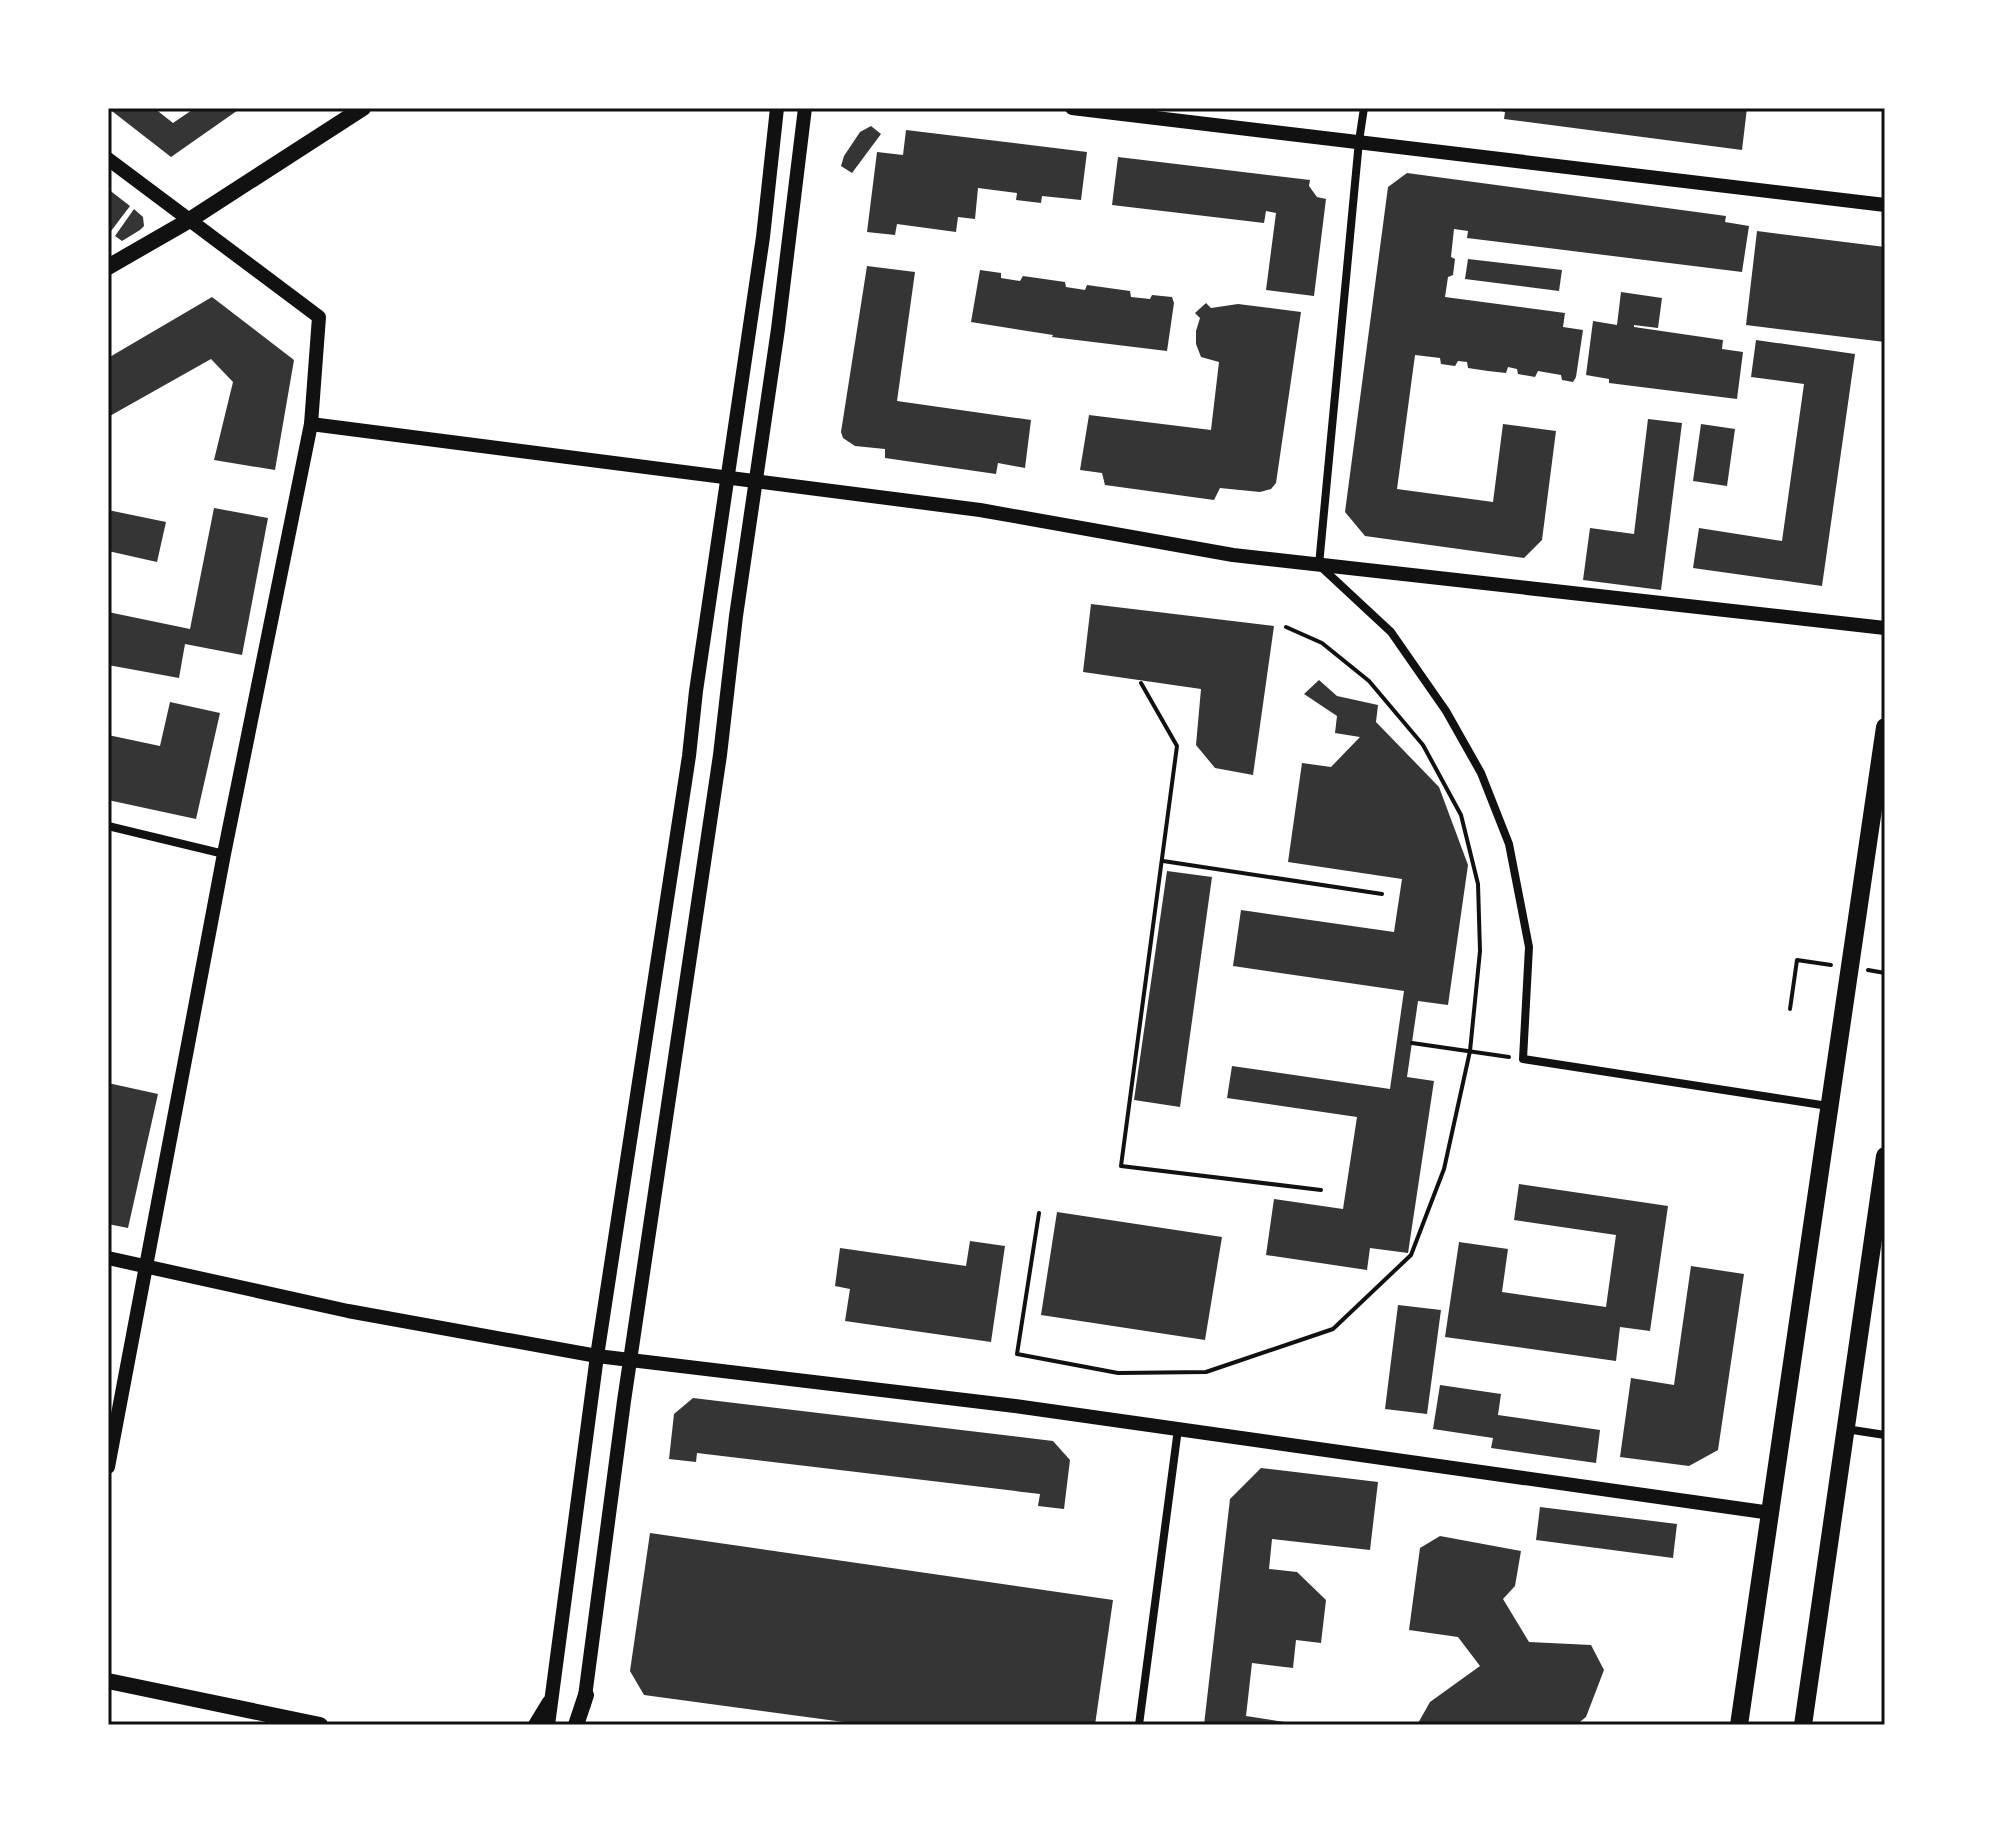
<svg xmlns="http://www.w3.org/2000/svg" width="1993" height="1833" font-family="Cabin,sans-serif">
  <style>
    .building { fill: #353535 }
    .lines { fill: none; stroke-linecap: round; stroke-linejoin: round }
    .path { stroke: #111; stroke-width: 4 }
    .minor { stroke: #111; stroke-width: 8 }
    .tertiary { stroke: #111; stroke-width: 14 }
    .secondary { stroke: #111; stroke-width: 16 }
    .primary { stroke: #111; stroke-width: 18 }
    .neatline { fill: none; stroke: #111; stroke-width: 3 }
  </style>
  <rect width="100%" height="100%" fill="#fff"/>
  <g class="building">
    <path d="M108,108H154L173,123L195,108H241L171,157Z"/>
    <path d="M1491,108H1747L1742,150L1504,119L1505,112Z"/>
    <path d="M871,126L881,134L852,173L841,166L844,156L860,132Z"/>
    <path d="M906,130L1087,152L1081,200L1042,196L1041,203L1016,200L1017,193L978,188L975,219L958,217L956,232L897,224L895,235L867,232L877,152L903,155Z"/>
    <path d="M1118,157L1310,180L1309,186L1317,197L1326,199L1314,296L1266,290L1276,213L1266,211L1264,223L1112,205Z"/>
    <path d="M1407,173L1726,216L1725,222L1749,226L1742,272L1467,238L1468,231L1454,229L1451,257L1455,259L1453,275L1448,277L1445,297L1565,313L1563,327L1583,330L1576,377L1573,382L1562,380L1561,375L1538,371L1535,377L1518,374L1517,369L1508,367L1506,373L1488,371L1468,368L1467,362L1458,361L1455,366L1441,364L1440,358L1415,355L1397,489L1493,502L1503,424L1556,431L1542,540L1524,558L1365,536L1345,512L1388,187Z"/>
    <path d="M108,189L130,206L108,235Z"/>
    <path d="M134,209L143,217L144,226L140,230L122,241L115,236Z"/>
    <path d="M1757,231L1885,247V342L1746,325Z"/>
    <path d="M1468,259L1562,270L1559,291L1465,279Z"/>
    <path d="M867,266L915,272L897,401L1031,420L1025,468L998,463L996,474L885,458V449L855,446L843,438L841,432Z"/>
    <path d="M980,270L1001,273V278L1020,281L1023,276L1065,282L1066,287L1085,290L1087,285L1130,291L1131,297L1150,299L1152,295L1172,297L1174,303L1167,351L1052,337L1053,335L971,322Z"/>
    <path d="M1621,292L1662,298L1658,328L1634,325V327L1723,340L1722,349L1743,352L1737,399L1609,383V379L1586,375L1593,321L1617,325Z"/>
    <path d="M212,297L294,360L275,470L214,460L233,382L211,359L108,417V358Z"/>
    <path d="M1206,303L1211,308L1238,304L1301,312L1276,483L1271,489L1260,492L1220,488L1214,500L1105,485L1102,473L1080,470L1089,415L1211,430L1219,362L1201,357L1196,344V331L1200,318L1195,313Z"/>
    <path d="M1756,340L1855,354L1822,586L1693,568L1699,528L1782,541L1804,384L1751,377Z"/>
    <path d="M1648,419L1682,423L1661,590L1583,580L1590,528L1634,534Z"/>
    <path d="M1701,424L1735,429L1727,486L1693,481Z"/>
    <path d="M214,508L268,518L242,655L185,644L179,678L108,665V612L190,629Z"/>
    <path d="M108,510L166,522L157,562L108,551Z"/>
    <path d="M1091,604L1274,626L1253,775L1215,768L1196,745L1201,689L1083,672Z"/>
    <path d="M1319,680L1337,696L1378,705L1376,722L1439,787L1468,865L1448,1005L1418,1001L1407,1077L1434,1081L1408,1253L1370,1248L1367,1270L1266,1255L1274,1199L1343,1209L1357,1117L1227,1098L1232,1066L1390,1089L1404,991L1233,966L1241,910L1394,932L1402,879L1288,862L1302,763L1331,767L1360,737L1335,733L1337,716L1304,694Z"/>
    <path d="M170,702L220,713L196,819L108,800V735L160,746Z"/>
    <path d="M1167,871L1212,877L1180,1107L1134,1100Z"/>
    <path d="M108,1083L158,1094L128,1228L108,1224Z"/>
    <path d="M1519,1184L1668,1206L1650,1331L1620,1327L1616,1361L1445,1337L1459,1242L1508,1249L1502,1292L1606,1307L1616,1235L1514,1220Z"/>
    <path d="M1057,1212L1222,1237L1205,1340L1041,1315Z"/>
    <path d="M970,1241L1005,1246L991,1342L845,1321L850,1289L835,1286L840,1248L966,1266Z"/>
    <path d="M1691,1266L1744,1274L1718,1450L1689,1466L1620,1457L1631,1378L1674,1385Z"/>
    <path d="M1398,1305L1441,1310L1427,1414L1385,1409Z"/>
    <path d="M1440,1385L1501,1394L1498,1415L1600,1430L1596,1463L1491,1448L1493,1438L1433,1429Z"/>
    <path d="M693,1398L1053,1441L1070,1460L1064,1509L1038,1506L1040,1494L697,1453L696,1462L669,1459L674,1414Z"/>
    <path d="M1261,1468L1378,1482L1370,1550L1272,1539L1269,1569L1297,1572L1326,1600L1321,1643L1296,1640L1293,1668L1252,1663L1246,1716L1304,1725H1204L1230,1499Z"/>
    <path d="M1540,1507L1677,1524L1673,1558L1536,1540Z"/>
    <path d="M650,1533L1113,1600L1095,1725H866L644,1695L630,1671Z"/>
    <path d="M1440,1536L1521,1551L1515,1586L1503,1599L1529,1642L1591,1645L1604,1670L1586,1717L1576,1725H1417L1430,1702L1480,1666L1458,1637L1409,1630L1420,1548Z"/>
  </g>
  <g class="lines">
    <g class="path">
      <path d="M1141,683L1177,746L1121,1166L1321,1190"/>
      <path d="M1163,861L1382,894"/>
      <path d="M1868,970L1885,973"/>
      <path d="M1790,1009L1797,960L1831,965"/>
      <path d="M1412,1043L1509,1057"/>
      <path d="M1039,1213L1017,1354L1118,1373L1206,1372L1333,1329L1411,1255L1444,1169L1470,1051L1480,951L1478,884L1461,815L1423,745L1369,681L1322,643L1286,627"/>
    </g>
    <g class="minor">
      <path d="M1364,108L1359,141L1319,565L1391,632L1446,711L1481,773L1509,844L1529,947L1523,1059L1828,1106"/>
      <path d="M108,826L224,854"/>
      <path d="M1846,1429L1885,1435"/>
      <path d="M1139,1725L1178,1429"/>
    </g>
    <g class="tertiary">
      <path d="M1072,108L1885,205"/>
      <path d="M108,159L319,317L311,424L224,854L108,1467"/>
      <path d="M311,424L980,510L1233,555L1885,628"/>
      <path d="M108,1258L348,1311L597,1356L1015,1406L1771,1513"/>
      <path d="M584,1704L624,1401L720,755L736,616L778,329L805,108"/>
      <path d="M535,1725L549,1702"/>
      <path d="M548,1725L597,1356L689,756L696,691L763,237L777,108"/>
    </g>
    <g class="secondary">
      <path d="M108,267L188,221L363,108"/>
      <path d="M108,1681L320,1725"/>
      <path d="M576,1725L586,1695"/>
    </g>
    <g class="primary">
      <path d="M1739,1725L1885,727"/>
      <path d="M1803,1725L1885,1156"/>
    </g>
  </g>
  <rect width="1993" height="1833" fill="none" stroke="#ffffff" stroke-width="220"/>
  <rect x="110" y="110" width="1773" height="1613" class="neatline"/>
</svg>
